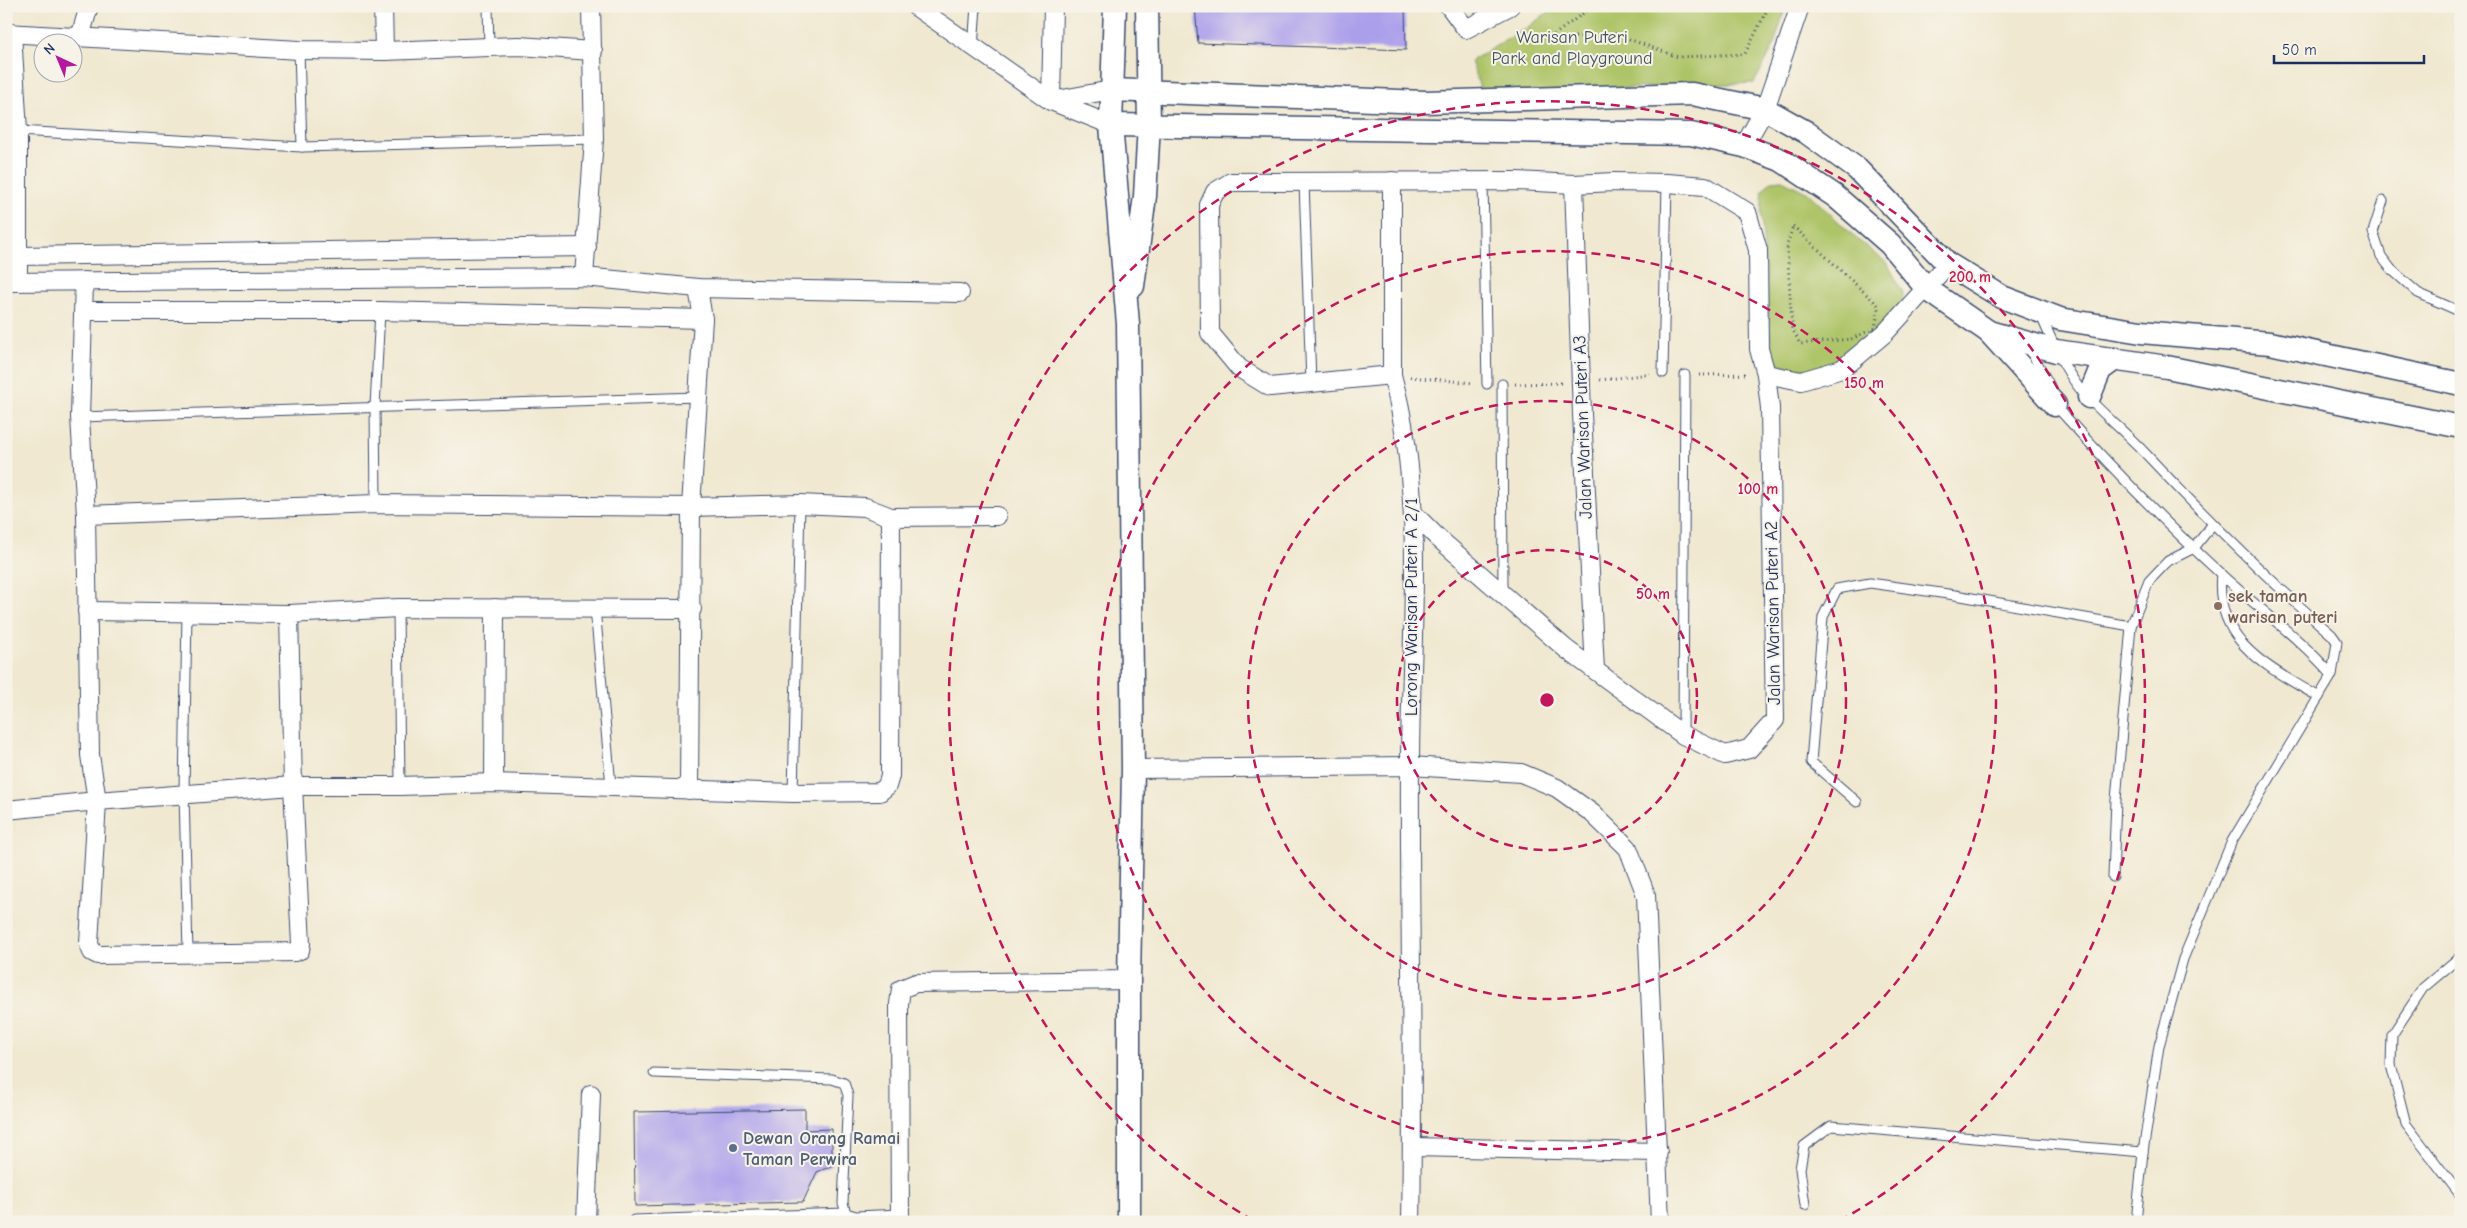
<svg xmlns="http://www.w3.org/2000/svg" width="2467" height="1228" font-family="'Comic Neue',sans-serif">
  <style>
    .green { fill: #aec468; stroke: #647a63 }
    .building { fill: #ab9feb }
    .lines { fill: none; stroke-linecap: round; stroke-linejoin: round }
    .service-casing { stroke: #3b4b6f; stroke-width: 11 }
    .minor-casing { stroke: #3b4b6f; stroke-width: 20 }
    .tertiary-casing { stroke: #3b4b6f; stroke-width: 25 }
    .path { stroke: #3b4b6f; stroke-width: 3; stroke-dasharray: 1 4; stroke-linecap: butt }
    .service { stroke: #fff; stroke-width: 9 }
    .minor { stroke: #fff; stroke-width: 18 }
    .tertiary { stroke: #fff; stroke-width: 22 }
    .ring { fill: none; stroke: #c2185b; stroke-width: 2.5; stroke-dasharray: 9 6 }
    .education-dot { fill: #8d6e63; stroke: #f7f3e8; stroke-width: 2 }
    .service-dot { fill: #5c6f8a; stroke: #f7f3e8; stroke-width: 2 }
    .labels { text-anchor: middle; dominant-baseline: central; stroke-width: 4; stroke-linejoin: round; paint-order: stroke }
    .park-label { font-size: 18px; fill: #405460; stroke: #f7f3e8 }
    .street-label { font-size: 18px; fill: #1b2f5e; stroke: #f7f3e8 }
    .education-label { font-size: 18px; font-weight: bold; fill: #785e54; stroke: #f7f3e8; text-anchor: start }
    .service-label { font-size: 18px; font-weight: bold; fill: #4e5e75; stroke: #f7f3e8; text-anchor: start }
    .centre { fill: #c2185b; stroke: #f7f3e8; stroke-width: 2.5 }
    .ring-label { font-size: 15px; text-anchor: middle; font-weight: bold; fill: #c2185b; stroke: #f7f3e8; stroke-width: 4; stroke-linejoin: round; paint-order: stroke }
  </style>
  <rect width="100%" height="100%" fill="#f7f3e8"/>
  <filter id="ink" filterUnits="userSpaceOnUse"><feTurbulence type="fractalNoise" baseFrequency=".02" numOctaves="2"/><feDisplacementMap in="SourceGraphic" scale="10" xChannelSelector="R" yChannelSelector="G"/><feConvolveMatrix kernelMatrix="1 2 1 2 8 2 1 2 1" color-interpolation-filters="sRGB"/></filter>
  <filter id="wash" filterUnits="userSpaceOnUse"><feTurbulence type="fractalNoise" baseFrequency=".0096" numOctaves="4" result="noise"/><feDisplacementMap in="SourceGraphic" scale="20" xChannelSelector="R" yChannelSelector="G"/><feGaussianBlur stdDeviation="1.12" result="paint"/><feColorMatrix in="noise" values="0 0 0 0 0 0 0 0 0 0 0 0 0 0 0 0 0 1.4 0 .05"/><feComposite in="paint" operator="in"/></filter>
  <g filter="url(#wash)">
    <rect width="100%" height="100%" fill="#f0e8d0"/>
    <g class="green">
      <path d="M1557,6H1786L1773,47L1754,83L1482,94L1471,61L1528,27Z"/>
      <path d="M1782,180L1808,193L1859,241L1887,263L1903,293L1901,314L1847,361L1804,372L1772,361L1761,212L1763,190L1771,181Z"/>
    </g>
    <g id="blocks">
      <g class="building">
        <path d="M1195,6H1405L1406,50L1198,43Z"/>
        <path d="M805,1109V1130L832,1129V1166L817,1172L803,1202L635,1206L634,1112Z"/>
      </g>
    </g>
  </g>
  <g filter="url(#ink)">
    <use href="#blocks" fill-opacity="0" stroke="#3b4b6f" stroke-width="1"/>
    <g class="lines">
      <g class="service-casing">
        <g id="service">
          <path d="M488,6L489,47"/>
          <path d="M973,48L976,6"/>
          <path d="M299,50L302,147"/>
          <path d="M18,131L302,147L594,139"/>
          <path d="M1304,182L1311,383"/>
          <path d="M1483,182L1487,384"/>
          <path d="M2383,201L2373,232L2381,256L2391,269L2418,293L2461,312"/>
          <path d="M2041,316C2052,341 2063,367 2080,389C2100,412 2124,431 2145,453C2205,517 2265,577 2332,635L2337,642L2332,675L2232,841L2183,959L2159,1046L2143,1152L2136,1222"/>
          <path d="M2028,346L2051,388"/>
          <path d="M1663,373L1667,183"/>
          <path d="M1502,384L1503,592"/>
          <path d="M2055,405C2108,464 2164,522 2223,576C2259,609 2300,638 2332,675"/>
          <path d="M80,417L698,397"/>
          <path d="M376,504L375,407L380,311"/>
          <path d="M2221,574C2214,642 2268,667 2319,697"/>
          <path d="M398,608L400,786"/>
          <path d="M595,608L611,786"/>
          <path d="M187,612L184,793L188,954"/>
          <path d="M1683,734L1685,375"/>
          <path d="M793,793L800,504"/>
          <path d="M1857,802L1811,762L1823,617L1837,589L1870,583L1955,595L2131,626"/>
          <path d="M2113,877L2116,800L2131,626L2149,581L2168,561L2194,548L2212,525"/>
          <path d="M2461,956L2423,988L2392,1035L2391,1065L2406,1124L2461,1196"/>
          <path d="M654,1073L832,1079L844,1083L848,1095L843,1203L846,1213L856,1216L900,1214"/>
          <path d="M1805,1205L1800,1169L1804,1146L1831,1126L2143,1152"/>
          <path d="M634,1220L846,1213"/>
        </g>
      </g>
      <g class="minor-casing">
        <g id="minor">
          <path d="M383,6L384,51"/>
          <path d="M915,6L1051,101L1111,125"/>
          <path d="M1449,6L1466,29L1510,6"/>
          <path d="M6,33L299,50L384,51L519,46L593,51"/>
          <path d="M12,33L18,131V281"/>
          <path d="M80,37L89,6"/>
          <path d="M1051,101L1053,6"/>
          <path d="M1052,101L1111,90"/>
          <path d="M1744,146L1765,109L1800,6"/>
          <path d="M1392,181V375C1427,502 1410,636 1410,765C1409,918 1414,1070 1411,1222"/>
          <path d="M1574,184L1582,414L1595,670"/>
          <path d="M18,256L587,247"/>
          <path d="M584,277L594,139L591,6"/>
          <path d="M84,281L80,417L86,515L90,755L97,801L293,786H400L494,783L793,793L880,792L887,786L890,776L891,517"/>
          <path d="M6,282L584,277L698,288L960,293"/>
          <path d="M85,311H380L703,319"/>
          <path d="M1766,374L1801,381L1842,369L1885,333L1948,264"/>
          <path d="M1392,375L1270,387L1239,368L1210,333L1209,205L1215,192L1231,182L1517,181L1574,184L1614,182L1667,183L1705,186L1747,212L1758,250L1759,349L1766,374L1770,408L1775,720L1749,749L1725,755L1683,735L1566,649L1437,537L1414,514"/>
          <path d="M86,515L376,504L691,507L800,504L865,507L891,517L997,516"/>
          <path d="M87,611L289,614"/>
          <path d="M1133,769L1410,766L1521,773L1557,788L1592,813L1628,848L1646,895L1660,1222"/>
          <path d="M494,783L495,608"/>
          <path d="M689,790L691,507L703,319L698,288"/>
          <path d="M6,810L97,801L89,944L92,952L98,955L295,952L300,950L301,944L293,786L289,614L398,608L692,609"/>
          <path d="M1412,1147L1658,1152"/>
          <path d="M586,1222L591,1094"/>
          <path d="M900,1222L899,1004L901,989L916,983L1129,980"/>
        </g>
      </g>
      <g class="tertiary-casing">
        <g id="tertiary">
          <path d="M1115,6L1111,125L1128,324L1133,769L1129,980V1222"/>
          <path d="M1111,90L1425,102L1692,94L1765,109L1806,132L1857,169L1948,264L2002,297L2060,319L2141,332L2270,343L2461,384"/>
          <path d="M1111,125L1691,134L1744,146L1781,160L1835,196L1890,244L1927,289L1989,332L2056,351L2167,367L2461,427"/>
          <path d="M1133,286L1145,196L1149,124L1147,6"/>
          <path d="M1989,332L2055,405"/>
          <path d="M2089,397L2100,370L2115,359"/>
        </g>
      </g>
      <g class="path">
        <path d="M1550,38L1593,6"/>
        <path d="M1550,39L1615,34L1678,57L1745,54L1769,6"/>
        <path d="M1793,226L1879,306L1875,328L1851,339L1800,344L1792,328L1787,245Z"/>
        <path d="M1699,375L1748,374"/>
        <path d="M1410,377L1474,383"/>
        <path d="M1600,380L1650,374"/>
        <path d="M1515,384L1563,383"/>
      </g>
      <use href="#service" class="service"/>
      <use href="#minor" class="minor"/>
      <use href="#tertiary" class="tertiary"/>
    </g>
  </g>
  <g class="ring">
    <circle cx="1547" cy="700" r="150"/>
    <circle cx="1547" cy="700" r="299"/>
    <circle cx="1547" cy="700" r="449"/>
    <path d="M1253 1220A598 598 0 1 1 1841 1220"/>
  </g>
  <circle class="education-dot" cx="2218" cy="606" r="5"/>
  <circle class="service-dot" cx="733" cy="1148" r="5"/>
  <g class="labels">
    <g class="park-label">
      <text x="1572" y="37">Warisan Puteri<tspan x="1572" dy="21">Park and Playground</tspan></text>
    </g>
    <g class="street-label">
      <text transform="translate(1583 427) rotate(-92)">Jalan Warisan Puteri A3</text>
      <text transform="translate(1411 607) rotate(-90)">Lorong Warisan Puteri A 2/1</text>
      <text transform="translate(1773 613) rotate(-91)">Jalan Warisan Puteri A2</text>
    </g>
    <g class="education-label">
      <text x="2228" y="596">sek taman<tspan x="2228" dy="21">warisan puteri</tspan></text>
    </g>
    <g class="service-label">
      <text x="743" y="1138">Dewan Orang Ramai<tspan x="743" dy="21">Taman Perwira</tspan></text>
    </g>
  </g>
  <circle cx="1547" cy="700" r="8" class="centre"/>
  <g class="ring-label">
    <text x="1970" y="282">200 m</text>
    <text x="1864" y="388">150 m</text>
    <text x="1758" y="494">100 m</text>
    <text x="1653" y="599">50 m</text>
  </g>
  <rect width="2467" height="1228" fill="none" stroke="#f7f3e8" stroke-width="25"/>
  <g transform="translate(58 58) rotate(316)"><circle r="24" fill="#f7f3e8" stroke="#9fa5b1"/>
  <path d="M0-4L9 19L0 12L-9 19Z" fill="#b5179e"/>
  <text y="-8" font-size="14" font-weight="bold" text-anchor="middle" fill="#1b2f5e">N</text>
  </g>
  <path d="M2274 55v8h150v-8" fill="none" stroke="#1b2f5e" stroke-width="2.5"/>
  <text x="2282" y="55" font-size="15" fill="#1b2f5e" stroke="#f7f3e8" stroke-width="4" paint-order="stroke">50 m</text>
</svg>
